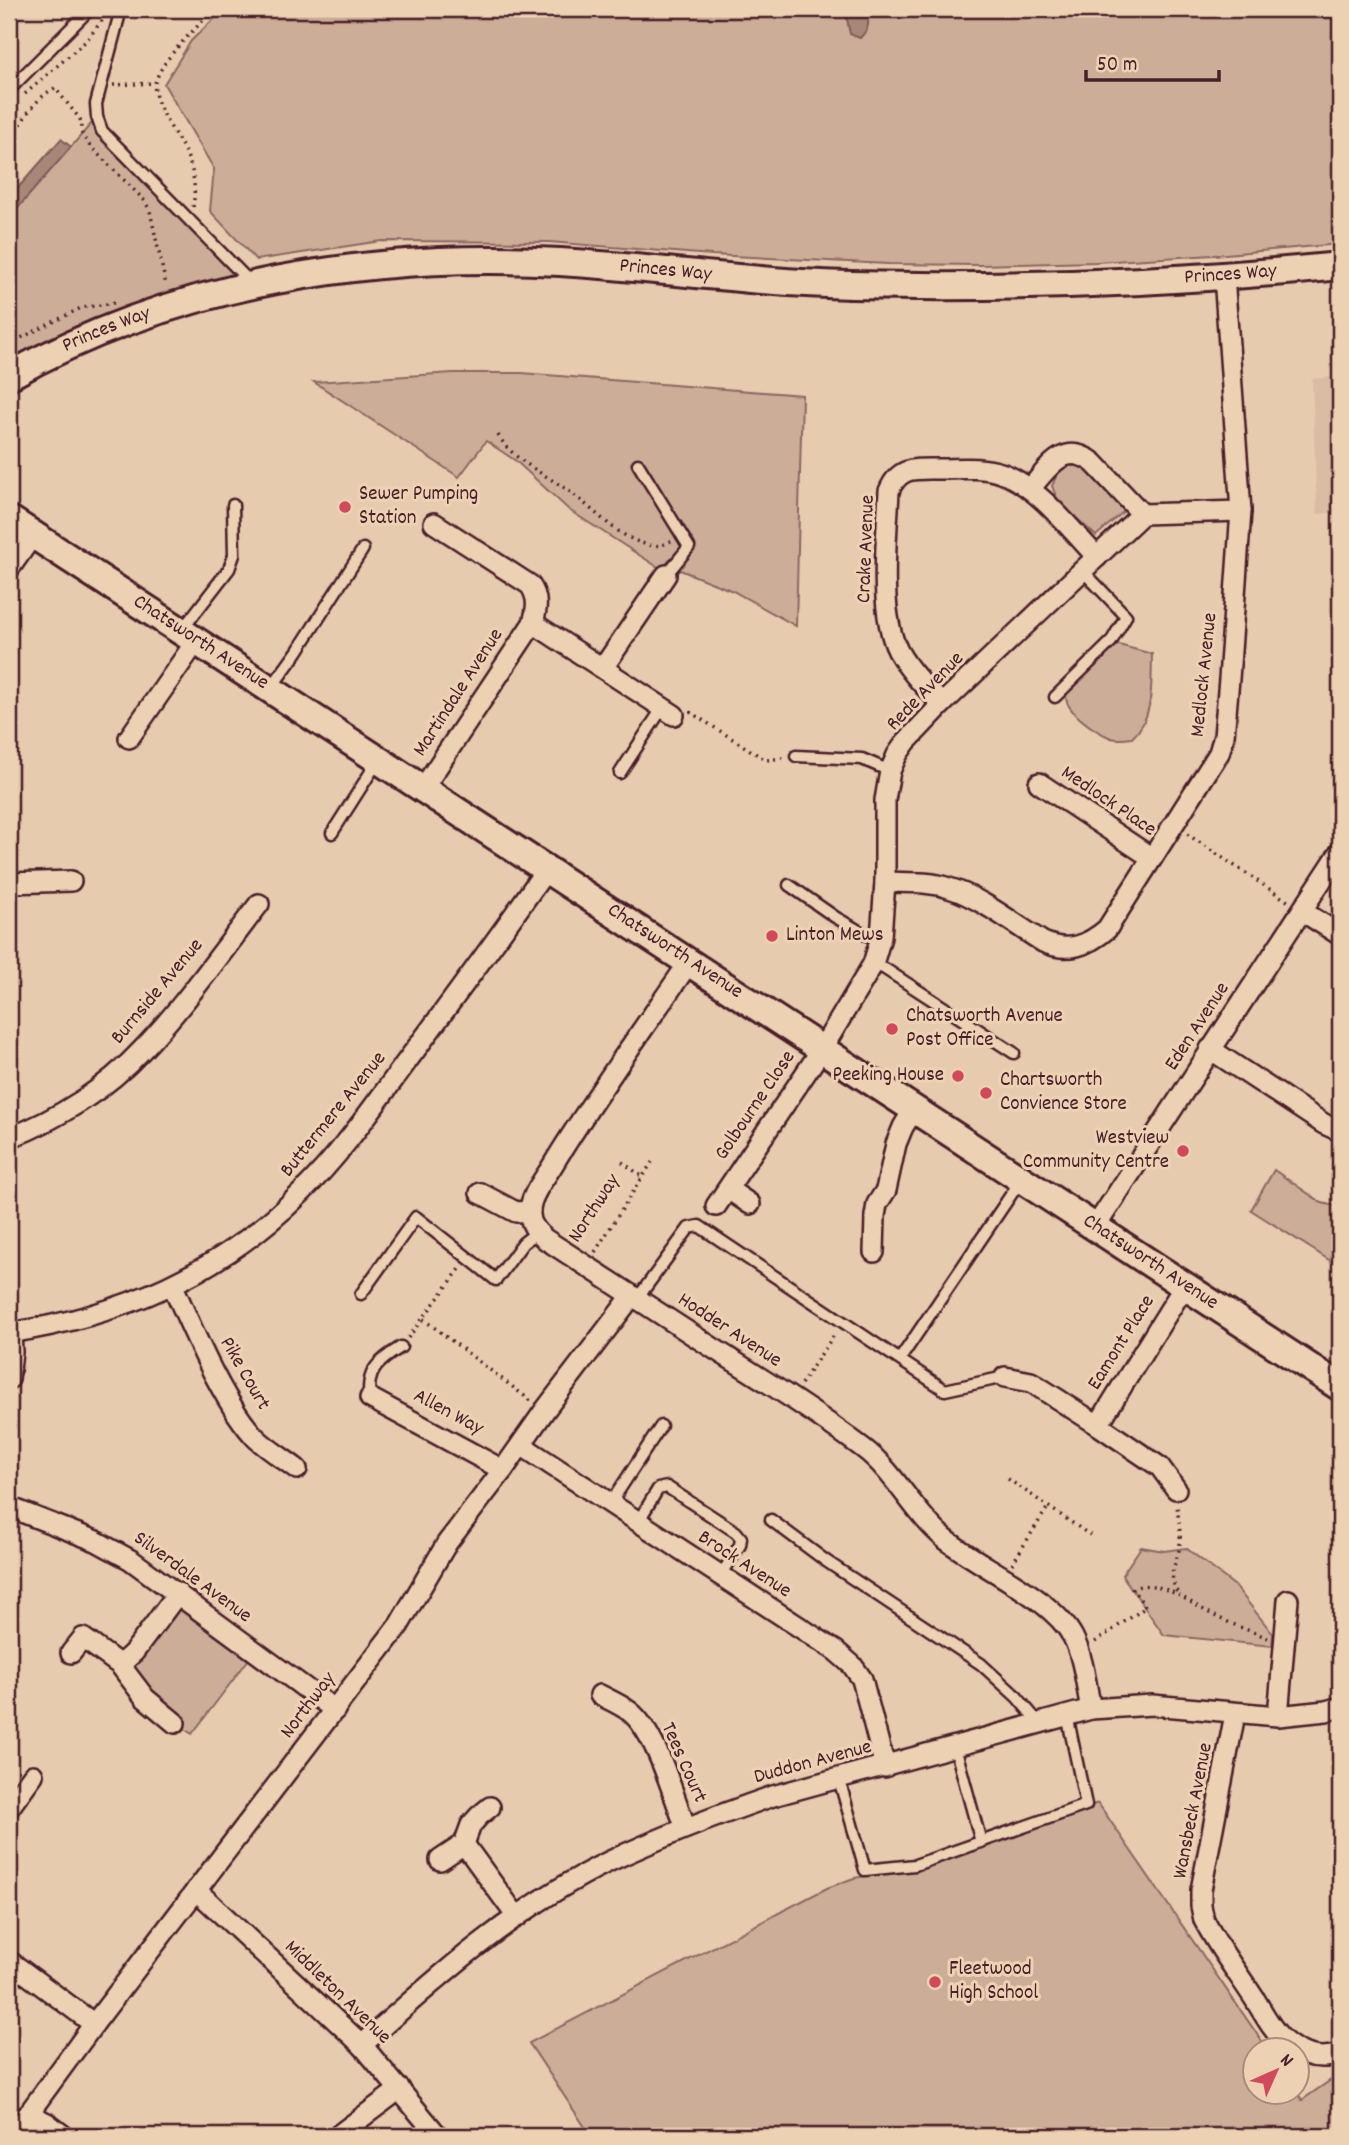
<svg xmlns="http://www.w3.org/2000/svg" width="1349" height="2145" font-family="Dekko,sans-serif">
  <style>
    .built { fill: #d9bca3 }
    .green { fill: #ccae98; stroke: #8b6662; stroke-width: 2 }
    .water { fill: #a88779; stroke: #825d5a; stroke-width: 2 }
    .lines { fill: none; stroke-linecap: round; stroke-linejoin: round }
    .lane-casing { stroke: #4a1f2b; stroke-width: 15 }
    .street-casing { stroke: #4a1f2b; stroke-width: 24 }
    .secondary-casing { stroke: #4a1f2b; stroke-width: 32 }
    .path { stroke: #4a1f2b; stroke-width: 3.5; stroke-dasharray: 2 5; stroke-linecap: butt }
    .lane { stroke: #ecd2b3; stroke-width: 10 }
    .street { stroke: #ecd2b3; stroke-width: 19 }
    .secondary { stroke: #ecd2b3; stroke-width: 26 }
    .poi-dot { fill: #d1495b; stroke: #ecd2b3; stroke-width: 2.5 }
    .labels { text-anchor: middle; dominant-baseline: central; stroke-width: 6; stroke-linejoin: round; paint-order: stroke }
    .street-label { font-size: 21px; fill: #4a1f2b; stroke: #ecd2b3 }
    .poi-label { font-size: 21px; fill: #4a1f2b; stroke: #ecd2b3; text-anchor: start }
  </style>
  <rect width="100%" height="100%" fill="#e6cbae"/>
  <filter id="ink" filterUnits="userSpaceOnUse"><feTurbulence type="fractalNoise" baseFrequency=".0143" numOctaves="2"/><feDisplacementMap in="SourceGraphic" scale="14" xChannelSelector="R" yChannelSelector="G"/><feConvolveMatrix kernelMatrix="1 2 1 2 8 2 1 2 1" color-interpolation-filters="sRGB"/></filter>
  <g filter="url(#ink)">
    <path class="built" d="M1340,376V512L1317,514L1312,379Z"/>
    <g class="green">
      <path d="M224,9H1340V244L1214,255L1096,262L979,265L888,264L712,255L549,242L381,241L256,260L210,211L214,169L164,84L191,41Z"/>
      <path d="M97,117L102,131L253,285L9,376V218Z"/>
      <path d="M453,373H521L802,395L796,626L733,591L680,570L672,576L569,510L516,461L486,441L459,477L314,382Z"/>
      <path d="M1067,466H1080L1088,470L1126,506L1123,512L1096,536L1058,501L1052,486L1057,474Z"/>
      <path d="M1115,644L1152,654C1151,682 1155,717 1132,738C1125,739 1118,740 1111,738C1097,732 1057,708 1068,690C1073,680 1104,654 1115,644Z"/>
      <path d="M1274,1170L1322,1203L1340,1207V1267L1251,1210Z"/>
      <path d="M1141,1547L1164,1551L1186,1548L1235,1586L1273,1634L1272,1646L1164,1635L1122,1575Z"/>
      <path d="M178,1593L255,1651L192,1734L175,1723L131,1682L134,1652Z"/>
      <path d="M1098,1803L1268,2050H1254V2092H1297L1302,2100L1331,2080L1340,2095V2136H591L529,2043L827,1888L854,1878L916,1868Z"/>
    </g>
    <g class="water">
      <path d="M845,9H865C870,22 870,28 860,38L850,34Z"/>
      <path d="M61,139L71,147L9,218V198Z"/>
    </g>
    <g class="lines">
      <g class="lane-casing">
        <g id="lane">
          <path d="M119,9L120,13L96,104L97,117L102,131L250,282"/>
          <path d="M9,90L90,9"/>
          <path d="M638,464L689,547L666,575"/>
          <path d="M182,630L229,569L234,555L233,505"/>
          <path d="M271,688L297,652L363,549"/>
          <path d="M1055,697L1111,642L1126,616L1083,571"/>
          <path d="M796,756L862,759L890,771"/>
          <path d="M620,773L663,707"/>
          <path d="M332,833L379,759"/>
          <path d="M789,885L835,917L866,935L881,937"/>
          <path d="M873,964L885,969L1014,1053"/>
          <path d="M361,1294L416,1217L496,1280L523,1243L537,1232"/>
          <path d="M637,1299L689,1228L699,1226L945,1390L1005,1377"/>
          <path d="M900,1359L1021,1180"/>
          <path d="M370,1398C365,1371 380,1360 401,1347"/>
          <path d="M610,1504L661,1426"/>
          <path d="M771,1520L826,1561L981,1664L1017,1697L1039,1723"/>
          <path d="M638,1522L658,1489L667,1487L736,1532L741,1538L740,1545L720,1577"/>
          <path d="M955,1747L981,1842"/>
          <path d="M839,1779L865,1870L915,1865L1086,1805L1067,1715"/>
        </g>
      </g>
      <g class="street-casing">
        <g id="street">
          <path d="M1030,489C1049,467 1065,440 1094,463L1142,514"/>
          <path d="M9,569L33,535"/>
          <path d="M533,623L674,715"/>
          <path d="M603,668L666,575"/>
          <path d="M942,704C926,688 909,671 898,651C878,612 887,536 889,491C899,467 913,469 937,469C957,469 981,466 1001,473C1037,485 1071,530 1097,557"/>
          <path d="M129,738L197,640"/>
          <path d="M1039,783L1152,858"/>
          <path d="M424,787L533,623C537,609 539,598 530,585L434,523"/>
          <path d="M885,882C906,883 929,881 949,888C978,896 1017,926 1043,942C1068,953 1087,946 1107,929L1219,753L1224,736L1229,679L1241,511L1224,276"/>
          <path d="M9,883L71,881"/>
          <path d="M1302,911L1340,935"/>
          <path d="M690,961C644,1028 596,1094 554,1163C546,1177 530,1195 530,1211C529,1223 536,1231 545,1239C601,1275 657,1312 713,1348C764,1380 815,1412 863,1448C895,1472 913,1512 944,1538C980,1568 1052,1597 1073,1637C1084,1659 1086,1686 1091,1709"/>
          <path d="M1210,1049L1324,1124L1340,1131"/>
          <path d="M9,1138C58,1119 106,1089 142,1050C185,1005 221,953 259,904"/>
          <path d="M728,1189L750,1204"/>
          <path d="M480,1193L516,1212L530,1211"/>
          <path d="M716,1206L822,1049L873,964L881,937L885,882V800L890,771L897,755L906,742L942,704L1142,514L1241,511"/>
          <path d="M1096,1226L1340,852"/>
          <path d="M874,1252L875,1216L877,1204L886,1190L896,1144L903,1127L914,1109"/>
          <path d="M173,1286C193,1330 224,1406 257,1439C269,1450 284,1459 297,1469"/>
          <path d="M9,1333C121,1316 219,1274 301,1193C342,1153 376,1103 410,1057C457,994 503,931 548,867"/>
          <path d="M1005,1377L1031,1382L1098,1425L1160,1467L1176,1489"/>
          <path d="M9,1379L12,1352L11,1332"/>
          <path d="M370,1398L503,1470"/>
          <path d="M1098,1425L1185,1285"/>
          <path d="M521,1445L836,1651L852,1665L862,1679L885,1767"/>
          <path d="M9,1507L96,1541L131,1560L335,1710"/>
          <path d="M71,1653L83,1638L120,1665L145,1698L175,1723"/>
          <path d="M120,1665L134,1652L178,1593"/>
          <path d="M600,1695C610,1700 621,1705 629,1711C656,1731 673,1796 686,1828"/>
          <path d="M1235,1714L1201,1890V1906L1204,1920C1218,1947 1237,1972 1254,1998C1264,2014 1274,2034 1289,2045C1305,2057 1322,2060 1340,2054"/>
          <path d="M1278,1716L1288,1600"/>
          <path d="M9,1808L33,1775"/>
          <path d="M464,1844L517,1917"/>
          <path d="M440,1860L464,1844L471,1825L479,1816L490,1807"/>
          <path d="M196,1890L362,2045L438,2136"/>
          <path d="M9,1961L94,2024"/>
          <path d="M362,2045C438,1976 517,1906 610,1861C663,1836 718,1815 773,1796L1091,1709L1152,1705L1278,1716L1326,1711L1340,1707"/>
          <path d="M29,2114L47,2123L64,2136"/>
          <path d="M12,2136L94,2024L399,1625L447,1543L503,1470L545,1410L632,1296"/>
          <path d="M337,2136L400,2089"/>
        </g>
      </g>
      <g class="secondary-casing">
        <g id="secondary">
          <path id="s1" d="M9,376C174,283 373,251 560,262C658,268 754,283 852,285C1013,289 1179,282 1340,266"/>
          <path id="s2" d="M9,519C454,807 897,1097 1340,1387"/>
        </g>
      </g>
      <g class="path">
        <path d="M113,85L154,83"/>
        <path d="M25,94L86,41L105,17"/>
        <path d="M9,141L13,140C21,121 36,97 55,88L80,119L82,134L89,145L145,201L150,211L166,285"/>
        <path d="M193,207C196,189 194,170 186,154C178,135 148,100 156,80C165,55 196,29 214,9"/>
        <path d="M9,344L81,308L114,303"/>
        <path d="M498,435C516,465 552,476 578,498C598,514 619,537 645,544C654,547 662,546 671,541"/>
        <path d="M690,712L766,760L784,758"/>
        <path d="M1187,834L1289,902"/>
        <path d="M622,1162L643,1177"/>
        <path d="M595,1252L652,1162"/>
        <path d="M423,1319L531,1401"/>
        <path d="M408,1338L460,1269"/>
        <path d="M801,1384L836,1332"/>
        <path d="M1008,1479L1090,1535"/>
        <path d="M1012,1564L1048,1507"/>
        <path d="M1177,1592C1166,1569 1178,1565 1180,1544C1181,1532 1178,1517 1177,1505"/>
        <path d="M1095,1642L1146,1607L1132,1589C1158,1575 1193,1606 1217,1617C1233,1625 1251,1631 1268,1638"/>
      </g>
      <use href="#lane" class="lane"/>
      <use href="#street" class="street"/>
      <use href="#secondary" class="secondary"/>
    </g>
  </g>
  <g class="poi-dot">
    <circle cx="345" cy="507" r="7"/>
    <circle cx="772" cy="936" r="7"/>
    <circle cx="892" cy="1029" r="7"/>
    <circle cx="958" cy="1076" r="7"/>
    <circle cx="986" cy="1093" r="7"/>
    <circle cx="1183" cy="1151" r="7"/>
    <circle cx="935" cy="1982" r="7"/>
  </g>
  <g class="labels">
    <g class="street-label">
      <text stroke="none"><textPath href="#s1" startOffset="676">Princes Way</textPath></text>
      <text stroke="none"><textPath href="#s1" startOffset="1242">Princes Way</textPath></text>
      <text stroke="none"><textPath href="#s1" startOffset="108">Princes Way</textPath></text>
      <text transform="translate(867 549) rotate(-88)">Crake Avenue</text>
      <text stroke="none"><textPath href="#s2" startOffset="228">Chatsworth Avenue</textPath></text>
      <text transform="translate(1205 675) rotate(-84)">Medlock Avenue</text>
      <text transform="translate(926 692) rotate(-46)">Rede Avenue</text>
      <text transform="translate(459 693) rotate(-57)">Martindale Avenue</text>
      <text transform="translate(1108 802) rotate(34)">Medlock Place</text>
      <text stroke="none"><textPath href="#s2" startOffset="794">Chatsworth Avenue</textPath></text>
      <text transform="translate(158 992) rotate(-50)">Burnside Avenue</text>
      <text transform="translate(1198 1027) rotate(-57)">Eden Avenue</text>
      <text transform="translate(756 1106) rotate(-56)">Golbourne Close</text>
      <text transform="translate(334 1115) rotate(-51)">Buttermere Avenue</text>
      <text transform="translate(595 1209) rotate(-57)">Northway</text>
      <text stroke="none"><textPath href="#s2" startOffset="1362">Chatsworth Avenue</textPath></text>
      <text transform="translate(729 1331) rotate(33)">Hodder Avenue</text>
      <text transform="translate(1122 1343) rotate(-58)">Eamont Place</text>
      <text transform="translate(244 1374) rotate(60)">Pike Court</text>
      <text transform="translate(448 1413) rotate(28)">Allen Way</text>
      <text transform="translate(744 1565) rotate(33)">Brock Avenue</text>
      <text transform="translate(192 1578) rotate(36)">Silverdale Avenue</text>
      <text transform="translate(309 1706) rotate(-53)">Northway</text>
      <text transform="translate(683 1763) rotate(66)">Tees Court</text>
      <text transform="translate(813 1763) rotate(-15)">Duddon Avenue</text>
      <text transform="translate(1194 1811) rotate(-79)">Wansbeck Avenue</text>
      <text transform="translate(337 1993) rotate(44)">Middleton Avenue</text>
    </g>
    <g class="poi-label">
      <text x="359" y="495">Sewer Pumping<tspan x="359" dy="24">Station</tspan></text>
      <text x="786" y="936">Linton Mews</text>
      <text x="906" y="1017">Chatsworth Avenue<tspan x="906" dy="24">Post Office</tspan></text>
      <text x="944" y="1076" text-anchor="end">Peeking House</text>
      <text x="1000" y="1081">Chartsworth<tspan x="1000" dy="24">Convience Store</tspan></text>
      <text x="1169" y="1139" text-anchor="end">Westview<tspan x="1169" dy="24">Community Centre</tspan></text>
      <text x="949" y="1970">Fleetwood<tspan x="949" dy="24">High School</tspan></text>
    </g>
  </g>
  <rect width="1349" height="2145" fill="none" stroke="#ecd2b3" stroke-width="35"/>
  <rect x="18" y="18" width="1314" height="2110" fill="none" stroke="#4a1f2b" stroke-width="2.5" filter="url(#ink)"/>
  <g transform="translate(1276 2071) rotate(45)"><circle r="33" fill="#ecd2b3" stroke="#ab8a7d" stroke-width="2"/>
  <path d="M0-5L12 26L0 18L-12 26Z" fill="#d1495b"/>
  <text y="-10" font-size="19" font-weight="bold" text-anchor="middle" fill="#4a1f2b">N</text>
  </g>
  <path d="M1086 70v10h133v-10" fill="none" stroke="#4a1f2b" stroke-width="3.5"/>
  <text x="1097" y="70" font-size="21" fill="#4a1f2b" stroke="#ecd2b3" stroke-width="5" paint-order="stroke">50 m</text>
</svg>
